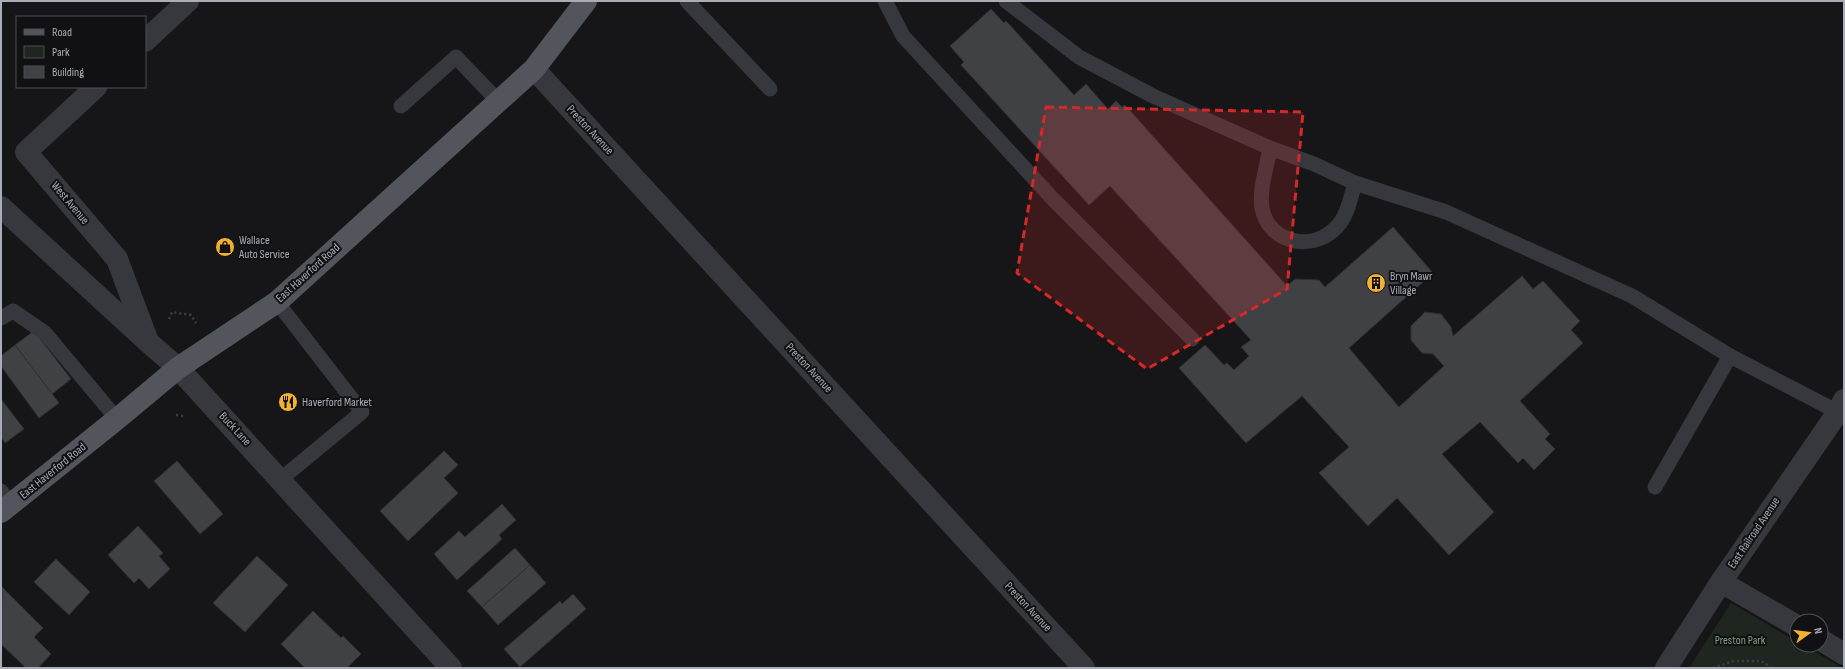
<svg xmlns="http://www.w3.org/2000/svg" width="1845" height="669" font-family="'Sofia Sans Condensed',sans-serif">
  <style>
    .green { fill: #1e261f }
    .building { fill: #404145; stroke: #303034 }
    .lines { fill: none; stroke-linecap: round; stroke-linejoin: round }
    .path { stroke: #3d3f44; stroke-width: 2.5; stroke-dasharray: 2 3; stroke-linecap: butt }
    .service { stroke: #37383d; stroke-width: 15 }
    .minor { stroke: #37383d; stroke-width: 22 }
    .primary { stroke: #53555c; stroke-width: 22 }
    .marked { fill: #d62828; fill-opacity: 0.2; stroke: #d62828; stroke-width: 3; stroke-dasharray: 8 5; stroke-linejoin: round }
    .labels { text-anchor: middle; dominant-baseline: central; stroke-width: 4; stroke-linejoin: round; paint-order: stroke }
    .street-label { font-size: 12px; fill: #a8adb8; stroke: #111113 }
    .poi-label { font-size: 12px; fill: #a8adb8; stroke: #111113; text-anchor: start }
    .park-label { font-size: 12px; fill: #7fa381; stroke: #111113 }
  </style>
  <rect width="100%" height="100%" fill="#161618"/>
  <path class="green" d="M1731,603L1797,642V645H1803L1842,668H1689Z"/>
  <g class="building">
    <path d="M991,9L1004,23L1006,21L1074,95L1086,84L1108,109L1116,101L1122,107L1125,105L1287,286L1295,279L1319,280L1325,287L1393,227L1433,273L1349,348L1399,407L1444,366L1433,354L1422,353L1411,340V326L1425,312L1441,314L1451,327L1453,336L1522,276L1533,289L1543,281L1580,321L1571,330L1583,343L1520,401L1550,434L1545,439L1555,449L1534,470L1523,458L1518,463L1480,422L1442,454L1494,512L1449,555L1397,498L1368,526L1319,473L1349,447L1302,396L1246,443L1179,368L1205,345L1224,365L1227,363L1234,370L1249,356L1241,347L1251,340L1110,186L1089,205L961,65L964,62L950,46Z"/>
    <path d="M34,331L71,379L52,394L15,345Z"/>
    <path d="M15,345L59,403L39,418L1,366V356Z"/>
    <path d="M1,399L24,429L5,443L1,437Z"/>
    <path d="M444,451L458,465L444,478L458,493L408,541L380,511Z"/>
    <path d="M177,461L223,514L200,534L154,481Z"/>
    <path d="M502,504L516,520L499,535L502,539L457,580L434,554L459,531L465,537Z"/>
    <path d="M138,526L163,553L159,556L170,569L149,589L139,578L134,583L108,555Z"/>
    <path d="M515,548L530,565L482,607L467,591Z"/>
    <path d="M257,556L288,585L245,632L213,603Z"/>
    <path d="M56,559L90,592L69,615L34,582Z"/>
    <path d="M530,565L546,583L498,625L482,607Z"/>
    <path d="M2,587L43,628L34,637L51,654L38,668H26L1,644Z"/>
    <path d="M573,594L586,609L520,667L504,649L560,601L562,604Z"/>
    <path d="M313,611L341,638L343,636L361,654L347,668H305L281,644Z"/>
  </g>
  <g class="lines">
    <g class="path">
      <path d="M169,319L172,312L191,315L196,323"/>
      <path d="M176,415L184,416"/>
      <path d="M1713,668L1734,661H1761L1772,668"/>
    </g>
    <g class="service">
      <path d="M687,1L770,89"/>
      <path d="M885,1L903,36L1052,198L1192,339"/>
      <path d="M1006,1L1079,57L1153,96L1270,148L1314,164L1355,183L1446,212L1632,296L1730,356L1838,412"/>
      <path d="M401,106L456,57L498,101"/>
      <path d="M1270,148C1267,167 1259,189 1262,208C1269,246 1318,253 1340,223C1348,213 1351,196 1355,183"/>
      <path d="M277,302L362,412L281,479"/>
      <path d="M1,318L13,311L45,333L117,419"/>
      <path d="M1655,487L1730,356"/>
      <path d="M1,491L11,504"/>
    </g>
    <g class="minor">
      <path d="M145,41L188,1"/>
      <path d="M534,69L1084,668"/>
      <path d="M96,87L26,152L117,259L147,339"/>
      <path d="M1,207L148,342L178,368L451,668"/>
      <path d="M1721,582L1797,626"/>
      <path d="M1821,640L1844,654"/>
      <path d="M1666,668L1721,582L1838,412L1844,400"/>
    </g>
    <path class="primary" d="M1,512L117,419L178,368L277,302L534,69L586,1"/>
  </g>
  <path class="marked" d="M1046,107L1303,112L1287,289L1147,369L1017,273Z"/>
  <defs>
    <g id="shop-disc" transform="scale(1)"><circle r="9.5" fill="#f2b134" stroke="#111113"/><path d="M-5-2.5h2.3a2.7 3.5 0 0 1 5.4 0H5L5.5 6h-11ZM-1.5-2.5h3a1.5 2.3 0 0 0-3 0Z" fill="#111"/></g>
    <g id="building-disc" transform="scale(1)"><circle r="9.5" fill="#f2b134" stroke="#111113"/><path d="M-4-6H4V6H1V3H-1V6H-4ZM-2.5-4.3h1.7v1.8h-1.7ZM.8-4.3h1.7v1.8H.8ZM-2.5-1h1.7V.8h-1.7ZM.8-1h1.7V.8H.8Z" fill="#111"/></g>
    <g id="restaurant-disc" transform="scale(1)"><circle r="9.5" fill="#f2b134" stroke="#111113"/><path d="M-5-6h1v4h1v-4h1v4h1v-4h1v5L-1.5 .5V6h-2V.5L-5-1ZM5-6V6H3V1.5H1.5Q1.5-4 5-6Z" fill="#111"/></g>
  </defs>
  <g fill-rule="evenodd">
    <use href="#shop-disc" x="225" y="247"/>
    <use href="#building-disc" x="1376" y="283"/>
    <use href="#restaurant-disc" x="288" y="402"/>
  </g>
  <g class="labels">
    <g class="street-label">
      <text transform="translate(590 130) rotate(47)">Preston Avenue</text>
      <text transform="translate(70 203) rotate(50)">West Avenue</text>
      <text transform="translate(308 273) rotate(-42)">East Haverford Road</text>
      <text transform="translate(809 368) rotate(47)">Preston Avenue</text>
      <text transform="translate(235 429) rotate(47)">Buck Lane</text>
      <text transform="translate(53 471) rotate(-39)">East Haverford Road</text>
      <text transform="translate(1754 533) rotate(-56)">East Railroad Avenue</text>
      <text transform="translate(1028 607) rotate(47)">Preston Avenue</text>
    </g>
    <g class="poi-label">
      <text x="239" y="240">Wallace<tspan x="239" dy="14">Auto Service</tspan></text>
      <text x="1390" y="276">Bryn Mawr<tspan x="1390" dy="14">Village</tspan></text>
      <text x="302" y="402">Haverford Market</text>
    </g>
    <g class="park-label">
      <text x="1740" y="640">Preston Park</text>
    </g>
  </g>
  <rect width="1845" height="669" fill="none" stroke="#a8adb8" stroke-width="4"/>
  <rect x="16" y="16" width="130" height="72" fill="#111113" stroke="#4d4f55"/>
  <rect x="24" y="29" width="20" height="6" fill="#53555c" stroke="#4d4f55"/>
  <text x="52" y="36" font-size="12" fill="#a8adb8">Road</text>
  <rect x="24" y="46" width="20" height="12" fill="#1e261f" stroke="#4d4f55"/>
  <text x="52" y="56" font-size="12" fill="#a8adb8">Park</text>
  <rect x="24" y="66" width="20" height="12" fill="#404145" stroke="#4d4f55"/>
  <text x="52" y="76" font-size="12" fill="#a8adb8">Building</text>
  <g transform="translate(1809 633) rotate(76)"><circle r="19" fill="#111113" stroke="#4d4f55"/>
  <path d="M0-3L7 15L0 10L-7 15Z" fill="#f2b134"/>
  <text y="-6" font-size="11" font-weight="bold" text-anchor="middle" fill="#a8adb8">N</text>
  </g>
</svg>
